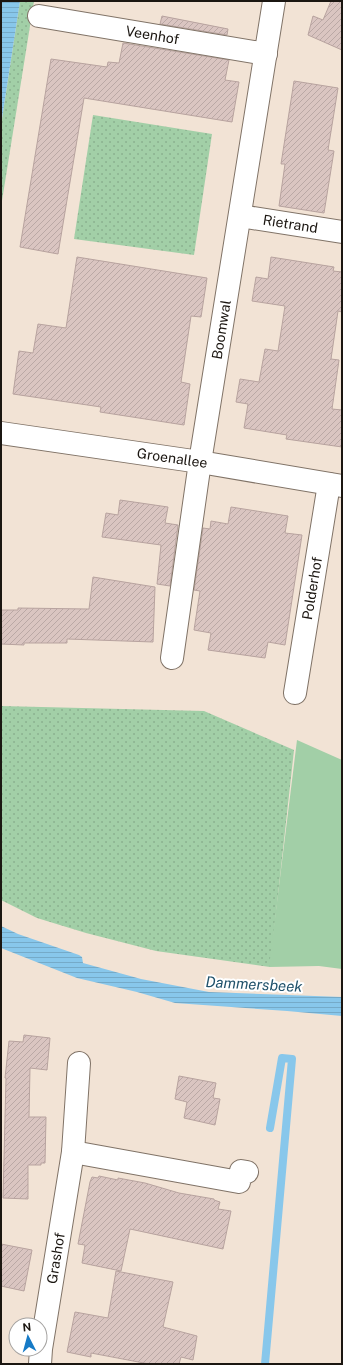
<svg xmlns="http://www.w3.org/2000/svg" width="343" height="1365" font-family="'Public Sans',sans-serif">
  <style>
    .grass { fill: url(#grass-dots) }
    .green { fill: #a2cfa7 }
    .water { fill: url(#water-rules) }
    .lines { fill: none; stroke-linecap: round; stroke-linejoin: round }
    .stream { stroke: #88c7eb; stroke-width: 8 }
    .building { fill: url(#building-hatch); stroke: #b8a39f }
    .minor-casing { stroke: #807367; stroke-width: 24 }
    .minor { stroke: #fff; stroke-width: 22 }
    .labels { text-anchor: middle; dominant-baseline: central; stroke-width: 4; stroke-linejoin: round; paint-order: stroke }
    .street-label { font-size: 14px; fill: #1b1611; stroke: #fff }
    .water-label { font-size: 15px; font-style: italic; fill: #21526b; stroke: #fff }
  </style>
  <defs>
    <pattern id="grass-dots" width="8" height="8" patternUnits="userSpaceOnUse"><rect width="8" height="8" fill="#a2cfa7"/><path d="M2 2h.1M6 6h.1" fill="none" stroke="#8bb18f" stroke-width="1.8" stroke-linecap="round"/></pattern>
    <pattern id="water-rules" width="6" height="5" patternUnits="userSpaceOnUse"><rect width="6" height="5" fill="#88c7eb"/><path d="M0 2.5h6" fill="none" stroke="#75aac8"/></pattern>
    <pattern id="building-hatch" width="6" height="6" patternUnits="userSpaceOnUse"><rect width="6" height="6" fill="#dac5c1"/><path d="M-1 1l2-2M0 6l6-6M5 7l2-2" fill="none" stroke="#baa8a5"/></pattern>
  </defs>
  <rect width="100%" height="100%" fill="#f2e3d5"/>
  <g class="grass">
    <path d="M20,1H34L1,207V125Z"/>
    <path d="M93,115L212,134L194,255L74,239Z"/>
    <path d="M1,706L204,711L294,750L270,967L156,951L86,933L37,918L1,900Z"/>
  </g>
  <path class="green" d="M297,740L342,760V969L319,966L269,967Z"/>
  <g class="water">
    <path d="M1,1H20L1,125Z"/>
    <path d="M1,926L18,934L79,955L82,957L83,963L141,979L209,992L342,997V1016L287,1011L175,1003L137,992L77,978L1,948Z"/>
  </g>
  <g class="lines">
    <path class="stream" d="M265,1364L292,1059L282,1058L270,1128"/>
  </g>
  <g class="building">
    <path d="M331,1H342V50L308,35L313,16L323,20Z"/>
    <path d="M162,16L228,29L227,35L160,24Z"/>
    <path d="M123,43L229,60L225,80L239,82L232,122L84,98L58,254L20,247L51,59L107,67L108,62L119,63Z"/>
    <path d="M294,81L338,88L328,150L334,151L324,213L279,206L285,164H281Z"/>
    <path d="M77,257L207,278L201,317L191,316L181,382L190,384L184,425L100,412L101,407L13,394L19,351L33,353L38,324L66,328Z"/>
    <path d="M271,257L334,267L333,271L342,272V312L338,311L331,359L339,360L332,409L342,410V447L286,439L287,435L244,428L248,404L236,402L240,379L259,382L265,349L278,351L285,306L252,301L256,277L268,279Z"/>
    <path d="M120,500L168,507L165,523L178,525L170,586L157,584L161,545L102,537L106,513L118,515Z"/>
    <path d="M231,507L288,516L285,533L302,535L285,645L268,642L265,658L208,650L211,633L194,630L200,591L194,590L203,528L210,529L211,521L228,524Z"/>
    <path d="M93,577L155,587L153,642L67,639V643H24V645L1,644V610H18V608L89,609Z"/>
    <path d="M24,1035L50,1038L47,1070L30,1068L29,1117H46L45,1163H41V1165H28V1199L3,1198L6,1078H5L9,1041L23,1042Z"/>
    <path d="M179,1076L216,1083L213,1098L220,1099L215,1125L184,1118L187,1102L175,1099Z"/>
    <path d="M99,1176L118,1180V1178L145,1183L179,1193L214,1199V1200L220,1202L218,1209L231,1211L223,1249L130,1229L121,1271L82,1263L85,1245L78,1244L90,1182L92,1177L98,1178Z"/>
    <path d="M1,1244L32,1250L24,1291L1,1286Z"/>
    <path d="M116,1271L173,1282L163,1327L197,1336L193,1360L181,1357L179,1364H149L91,1353V1357L67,1352L75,1312L108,1318Z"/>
  </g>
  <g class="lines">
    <g class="minor-casing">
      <g id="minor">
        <path id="s1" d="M39,16L266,54"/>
        <path id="s2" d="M240,216L342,232"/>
        <path id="s3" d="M1,433L200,462L342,486"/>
        <path id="s4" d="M172,658L200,462L274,1"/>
        <path id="s5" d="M295,693L329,484"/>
        <path d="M73,1152L239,1182L241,1171L247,1172"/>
        <path id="s6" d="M40,1364L41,1349L73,1152L79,1063"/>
      </g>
    </g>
    <use href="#minor" class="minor"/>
  </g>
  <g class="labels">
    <g class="street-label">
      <text stroke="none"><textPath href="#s1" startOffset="115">Veenhof</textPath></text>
      <text stroke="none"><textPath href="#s2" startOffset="51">Rietrand</textPath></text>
      <text stroke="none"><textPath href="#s4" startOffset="332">Boomwal</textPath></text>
      <text stroke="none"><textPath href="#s3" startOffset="173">Groenallee</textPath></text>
      <text stroke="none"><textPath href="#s5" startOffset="106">Polderhof</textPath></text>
      <text stroke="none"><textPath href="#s6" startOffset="107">Grashof</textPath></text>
    </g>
    <g class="water-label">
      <text transform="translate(254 984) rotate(3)">Dammersbeek</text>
    </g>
  </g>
  <rect width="343" height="1365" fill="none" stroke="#1b1611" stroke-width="4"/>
  <g transform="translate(28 1337) rotate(354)"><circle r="19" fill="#ffffff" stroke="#a4a2a0"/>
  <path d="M0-3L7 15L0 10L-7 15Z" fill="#167ac6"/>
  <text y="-6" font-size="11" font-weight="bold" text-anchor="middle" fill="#1b1611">N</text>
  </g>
</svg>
